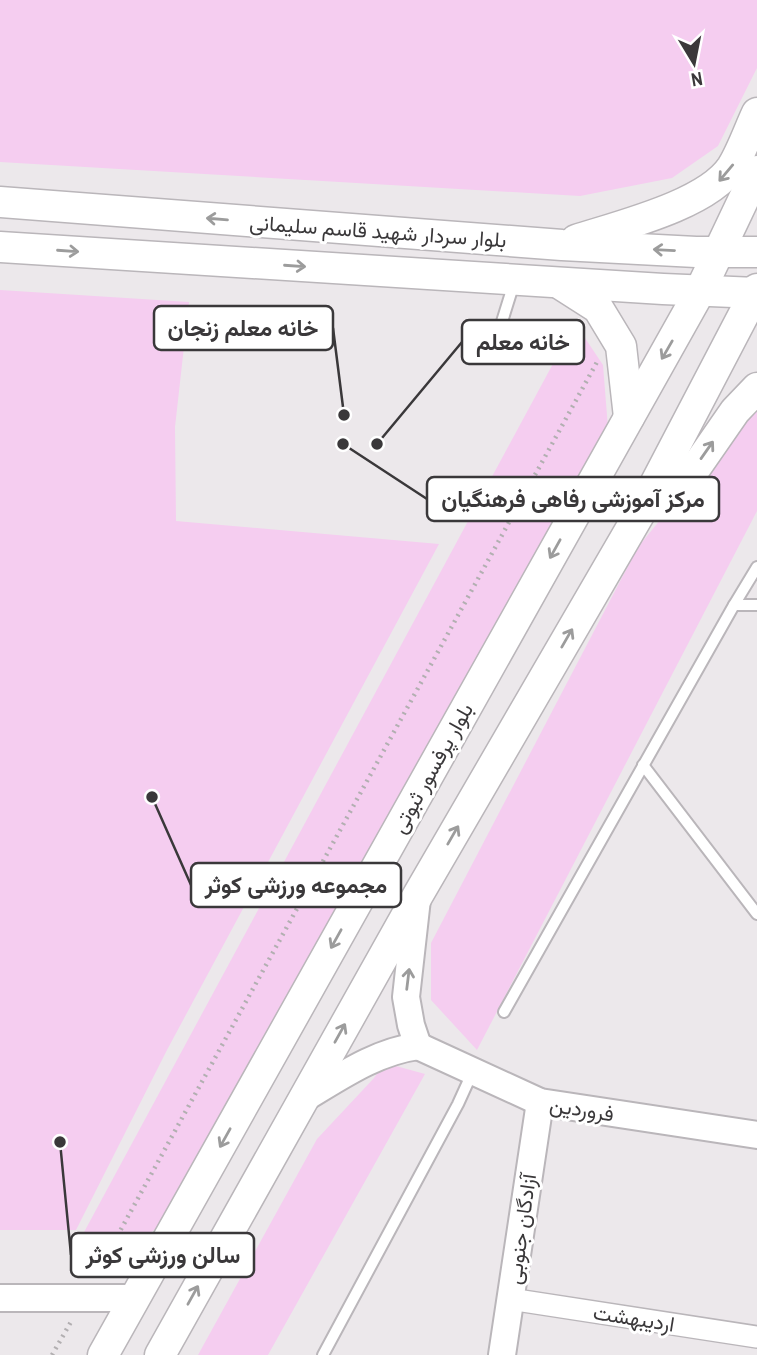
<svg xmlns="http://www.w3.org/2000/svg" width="757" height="1355" font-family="'Archivo Narrow',Vazirmatn,sans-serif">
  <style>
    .green { fill: #f5cdf0 }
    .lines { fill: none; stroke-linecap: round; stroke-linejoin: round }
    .service-casing { stroke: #bab6ba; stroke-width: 14 }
    .minor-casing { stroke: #bab6ba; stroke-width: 24 }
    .tertiary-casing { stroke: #bab6ba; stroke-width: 30 }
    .secondary-casing { stroke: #bab6ba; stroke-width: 33 }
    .path { stroke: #b2afb1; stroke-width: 4.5; stroke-dasharray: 2 5; stroke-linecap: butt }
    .service { stroke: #fff; stroke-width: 10 }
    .minor { stroke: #fff; stroke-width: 21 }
    .tertiary { stroke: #fff; stroke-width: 26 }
    .secondary { stroke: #fff; stroke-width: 30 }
    .oneway { stroke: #9c9c9c }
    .labels { text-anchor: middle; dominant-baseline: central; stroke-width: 6; stroke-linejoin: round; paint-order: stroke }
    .street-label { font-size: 21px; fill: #3a383a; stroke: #fff }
    .leader { fill: none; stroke: #3a383a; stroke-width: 2.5 }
    .callout-dot { fill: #3a383a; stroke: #fff; stroke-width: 2.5 }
    .callout { fill: #fff; stroke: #3a383a; stroke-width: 2.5 }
    .callout-label { font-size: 23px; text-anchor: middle; font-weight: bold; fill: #3a383a }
  </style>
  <rect width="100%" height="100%" fill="#ece8eb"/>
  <g class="green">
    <path d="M0,0H757V68L718,146L672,178L580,196L0,162Z"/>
    <path d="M0,290L189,302L175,427L176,521L439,544L167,1050L76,1230H0Z"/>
    <path d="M575,323L603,365L608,428L164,1223L132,1246L76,1247Z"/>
    <path d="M757,411V511L477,1050L431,1000V943L638,547L715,453Z"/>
    <path d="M385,1063L425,1074L268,1355H198L317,1139L374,1078Z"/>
  </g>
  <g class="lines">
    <g class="service-casing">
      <g id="service">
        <path d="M500,328L514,283"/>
        <path d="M734,605L757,567"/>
        <path d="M643,765L757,914"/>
        <path d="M504,1012L734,605H757"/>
        <path d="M323,1355L458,1104L473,1071"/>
      </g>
    </g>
    <g class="minor-casing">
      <path id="minor" d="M510,1299L757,1337"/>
    </g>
    <g class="tertiary-casing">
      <g id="tertiary">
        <path d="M417,899L406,997L411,1025L418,1046"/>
        <path d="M418,1046L540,1102L757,1135"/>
        <path d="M303,1099C340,1077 375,1052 418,1046"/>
        <path d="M0,1298H135"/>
        <path d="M502,1355L540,1102"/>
      </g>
    </g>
    <g class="secondary-casing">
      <g id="secondary">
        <path d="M0,202L562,245L696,252H757"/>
        <path d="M576,240C619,226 707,205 732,167C742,151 749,130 757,113"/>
        <path d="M0,247L663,289L757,293"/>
        <path d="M562,285L598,308L621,346L629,417"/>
        <path d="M648,506L692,473L735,411L757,388"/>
        <path d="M103,1355L700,291L757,171"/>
        <path d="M160,1355L418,895L640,513L757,289"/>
      </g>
    </g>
    <g class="path">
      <path d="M114,1242L597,362"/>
      <path d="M52,1355L72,1320"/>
    </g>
    <use href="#service" class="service"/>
    <use href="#minor" class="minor"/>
    <use href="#tertiary" class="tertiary"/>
    <use href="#secondary" class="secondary"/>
  </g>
  <defs><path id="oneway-shaft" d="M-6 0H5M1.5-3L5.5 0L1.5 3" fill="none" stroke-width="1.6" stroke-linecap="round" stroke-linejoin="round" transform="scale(1.75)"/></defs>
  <g class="oneway">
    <use href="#oneway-shaft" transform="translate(726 173) rotate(130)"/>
    <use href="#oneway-shaft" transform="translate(217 219) rotate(-175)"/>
    <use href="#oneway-shaft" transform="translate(664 250) rotate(-177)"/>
    <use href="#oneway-shaft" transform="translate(68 251) rotate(4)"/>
    <use href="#oneway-shaft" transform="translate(295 266) rotate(4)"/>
    <use href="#oneway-shaft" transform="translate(667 350) rotate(120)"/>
    <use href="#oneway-shaft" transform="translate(707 450) rotate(-55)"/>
    <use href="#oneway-shaft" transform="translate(555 549) rotate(119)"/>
    <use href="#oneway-shaft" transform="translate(567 638) rotate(-60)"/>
    <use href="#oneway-shaft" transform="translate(453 835) rotate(-60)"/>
    <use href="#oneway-shaft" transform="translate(336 939) rotate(119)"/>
    <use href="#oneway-shaft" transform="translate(408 979) rotate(-83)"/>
    <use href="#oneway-shaft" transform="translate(340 1033) rotate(-61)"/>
    <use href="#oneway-shaft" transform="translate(225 1138) rotate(119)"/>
    <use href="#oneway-shaft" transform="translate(193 1295) rotate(-61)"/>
  </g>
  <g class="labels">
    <g class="street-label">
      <text transform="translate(378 231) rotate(4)">بلوار سردار شهید قاسم سلیمانی</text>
      <text transform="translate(432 768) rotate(-61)">بلوار پرفسور ثبوتی</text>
      <text transform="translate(582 1109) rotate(9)">فروردین</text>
      <text transform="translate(521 1229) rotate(-82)">آزادگان جنوبی</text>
      <text transform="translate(634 1318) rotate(9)">اردیبهشت</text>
    </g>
  </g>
  <path class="leader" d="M344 415L333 328M377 444L462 342M343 444L427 499M152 797L191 885M60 1142L71 1255"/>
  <g class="callout-dot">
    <circle cx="344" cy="415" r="7"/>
    <circle cx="377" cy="444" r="7"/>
    <circle cx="343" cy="444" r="7"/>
    <circle cx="152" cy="797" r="7"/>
    <circle cx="60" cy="1142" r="7"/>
  </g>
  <g class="callout">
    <rect x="154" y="306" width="179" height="44" rx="7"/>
    <rect x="462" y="320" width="122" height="44" rx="7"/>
    <rect x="427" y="477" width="292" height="44" rx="7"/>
    <rect x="191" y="863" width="210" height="44" rx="7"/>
    <rect x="71" y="1233" width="183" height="44" rx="7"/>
  </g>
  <g class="callout-label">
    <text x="243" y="336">خانه معلم زنجان</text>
    <text x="523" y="350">خانه معلم</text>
    <text x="573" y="507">مرکز آموزشی رفاهی فرهنگیان</text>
    <text x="296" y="893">مجموعه ورزشی کوثر</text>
    <text x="163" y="1263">سالن ورزشی کوثر</text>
  </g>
  <g transform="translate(694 63) rotate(170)" stroke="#ffffff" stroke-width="5" paint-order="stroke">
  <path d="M0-5L12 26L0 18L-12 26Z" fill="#3a383a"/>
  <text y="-10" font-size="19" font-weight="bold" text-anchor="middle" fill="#3a383a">N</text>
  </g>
</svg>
